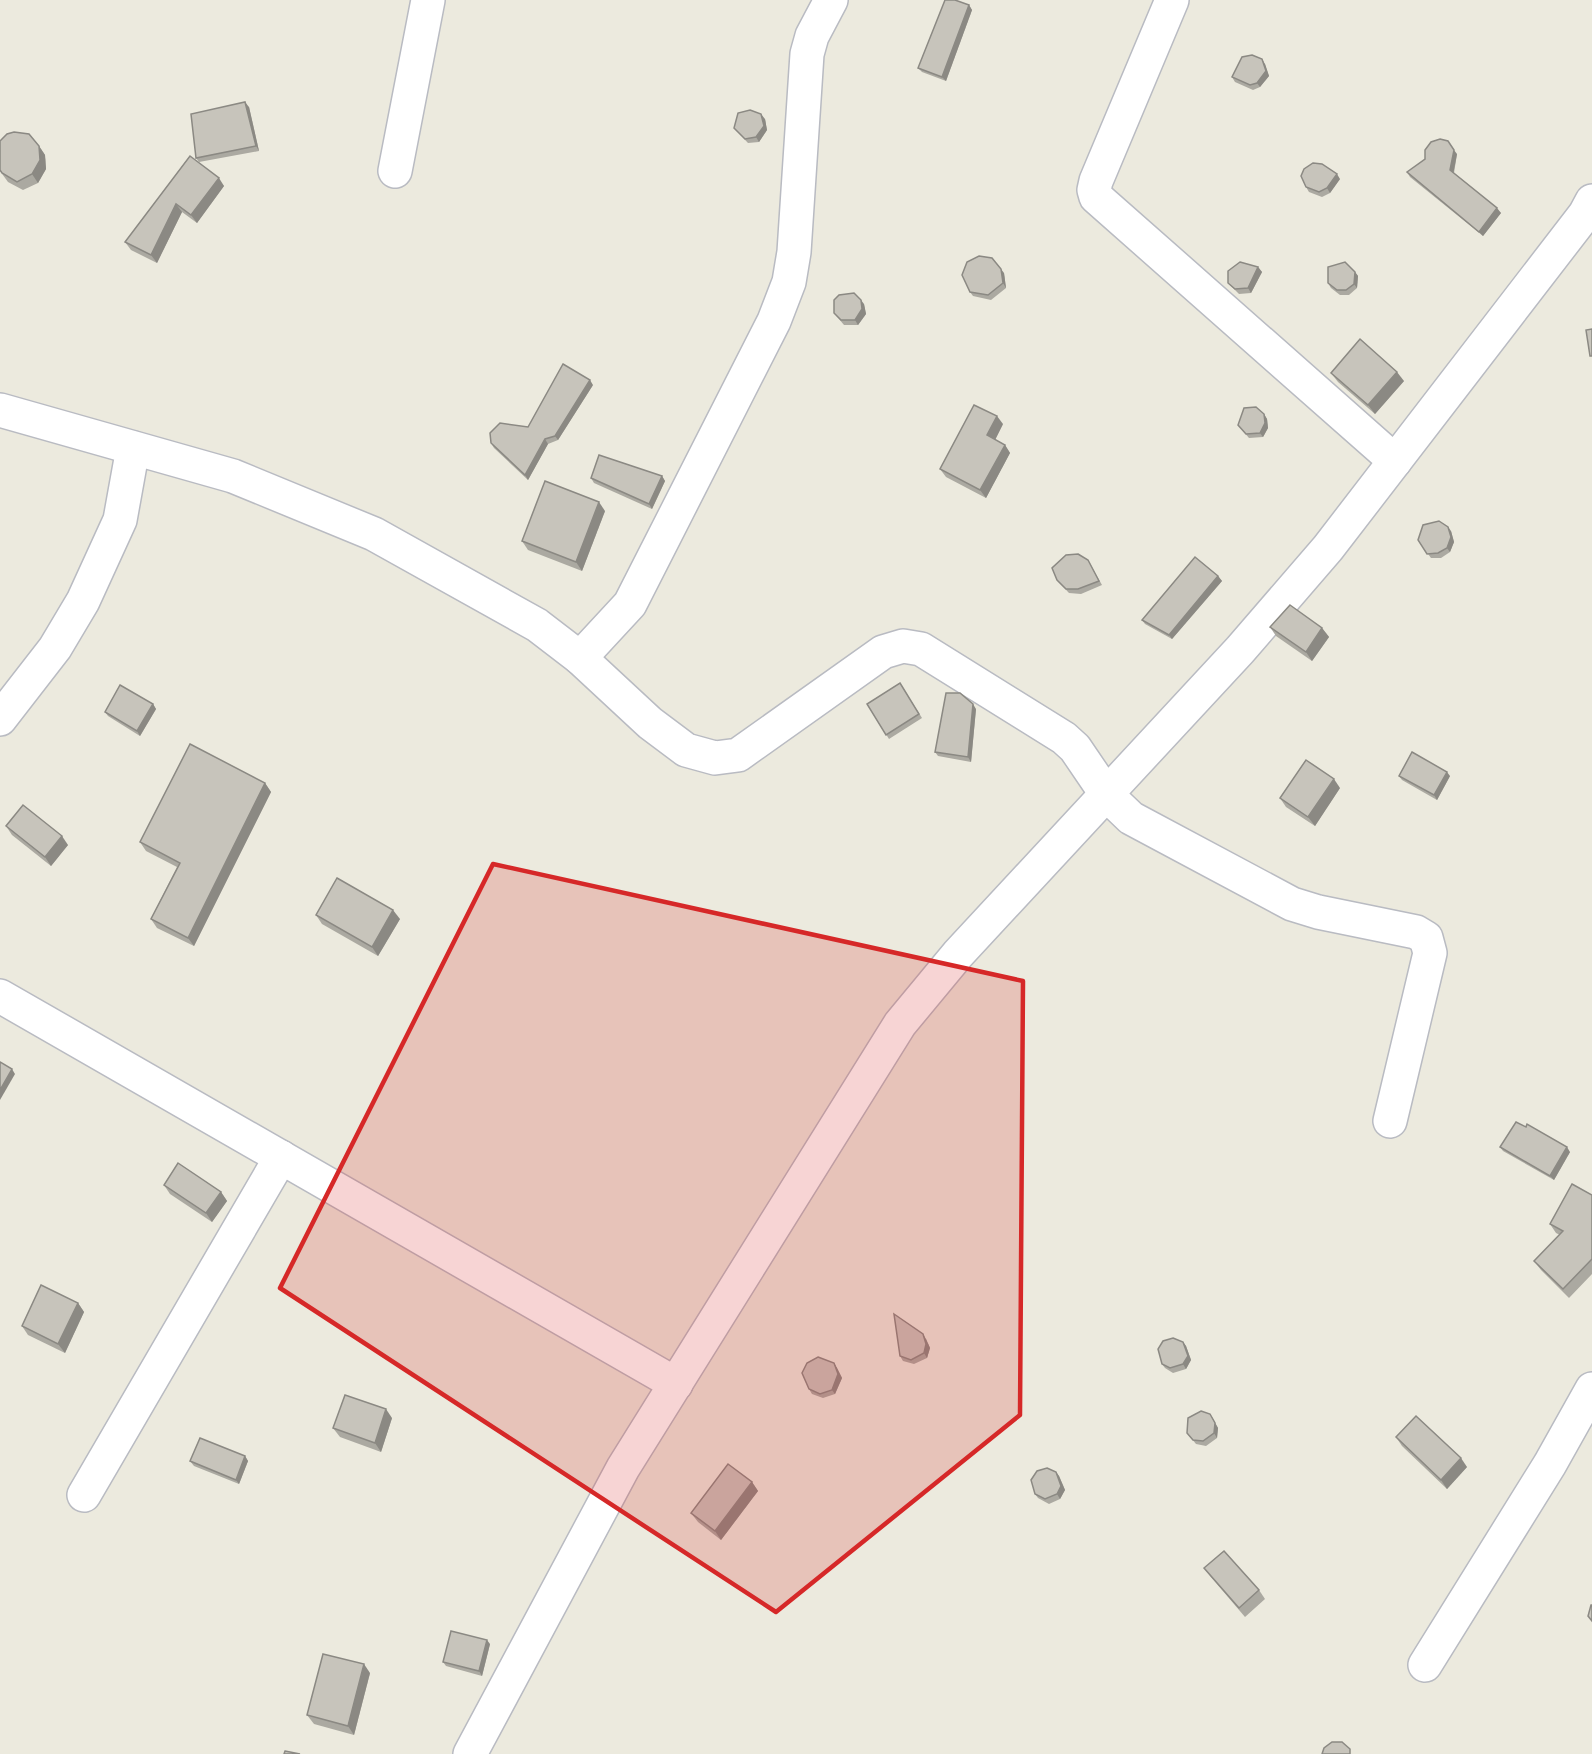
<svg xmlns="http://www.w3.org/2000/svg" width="1592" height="1754" font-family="'IBM Plex Sans',sans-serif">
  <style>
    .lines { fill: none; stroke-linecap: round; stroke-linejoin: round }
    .minor-casing { stroke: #b9bbc2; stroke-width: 36 }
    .minor { stroke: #fff; stroke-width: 33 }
    .wall { fill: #aba9a1 }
    .shaded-wall { fill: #8b8983 }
    .building { fill: #c7c4bb; stroke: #8b8983; stroke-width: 1.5 }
    .marked { fill: #d62828; fill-opacity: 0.2; stroke: #d62828; stroke-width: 4.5; stroke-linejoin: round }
  </style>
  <rect width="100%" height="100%" fill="#eceade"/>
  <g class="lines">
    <g class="minor-casing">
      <g id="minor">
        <path d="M1172,0L1096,181L1094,190L1096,197L1395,461"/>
        <path d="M395,171L428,0"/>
        <path d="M0,410L233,476L374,534L537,625L580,658L650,723L686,750L715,758L738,755L883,652L903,646L921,649L1064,738L1075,748L1107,795L1131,818L1292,904L1318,912L1416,932L1426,938L1430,953L1390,1121"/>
        <path d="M580,658L630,604L774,321L789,282L794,252L807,54L812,36L831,0"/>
        <path d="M0,719L55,648L83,601L120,520L133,448"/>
        <path d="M0,996L676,1384"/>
        <path d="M84,1495L281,1157"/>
        <path d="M1425,1665L1550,1464L1592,1389"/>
        <path d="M470,1754L623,1468L900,1024L958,954L1240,650L1328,548L1585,214L1592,201"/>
      </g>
    </g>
    <use href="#minor" class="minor"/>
  </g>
  <g class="wall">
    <path d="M969,5L972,10L946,81L922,72L918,68Z"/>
    <path d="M1265,64L1269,76L1260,87L1253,90L1235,82L1232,77Z"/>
    <path d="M249,107L259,151L199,162L196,158Z"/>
    <path d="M765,119L767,130L759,142L748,143L734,128Z"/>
    <path d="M39,146L45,155L46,169L38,183L23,190L8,182L0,171Z"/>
    <path d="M1457,154L1454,173L1501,213L1483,236L1410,177L1407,172Z"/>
    <path d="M190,156L224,186L197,223L182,212L157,263L131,250L125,242Z"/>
    <path d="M1340,179L1330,193L1322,197L1309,192L1306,187Z"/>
    <path d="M1258,267L1262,272L1251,293L1239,294L1228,283Z"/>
    <path d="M1355,272L1358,276L1357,288L1349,295H1340L1331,288L1328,283Z"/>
    <path d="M1004,273L1006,288L991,300L973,296L970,292Z"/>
    <path d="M864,304L866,314L858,325H844L834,313Z"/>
    <path d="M1331,373L1404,381L1375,414L1338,382Z"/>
    <path d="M593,385L558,440L548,444L528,480L494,448L491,443L528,427Z"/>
    <path d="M1264,414L1267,419L1268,428L1263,437L1249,438L1238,425Z"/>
    <path d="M1003,424L995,440L1005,445L1010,453L986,498L946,477L940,469Z"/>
    <path d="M662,476L665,481L652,509L594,483L591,478Z"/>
    <path d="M605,511L582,571L528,550L522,541Z"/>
    <path d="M1451,531L1454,542L1450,552L1441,558H1431L1418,540Z"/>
    <path d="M1088,560L1102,585L1081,594L1069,593L1057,580Z"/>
    <path d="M1218,576L1222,581L1172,639L1145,624L1142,620Z"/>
    <path d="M1270,627L1322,628L1329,637L1312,661L1276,636Z"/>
    <path d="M900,683L922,718L889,739L867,704Z"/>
    <path d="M153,704L156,709L140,736L108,716L105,712Z"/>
    <path d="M976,709L971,762L938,756L935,752Z"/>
    <path d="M1399,776H1450L1437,800L1402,780Z"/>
    <path d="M265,783L271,792L194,946L157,928L151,919L177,867L146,851L140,842Z"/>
    <path d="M1340,788L1315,826L1286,807L1280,798Z"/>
    <path d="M6,826L68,845L51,866L12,835Z"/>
    <path d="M316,915L400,919L378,956L322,924Z"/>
    <path d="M1500,1147L1570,1152L1554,1180L1503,1151Z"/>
    <path d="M164,1185L221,1192L227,1201L212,1222L170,1194Z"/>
    <path d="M1592,1195V1274L1569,1298L1541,1270L1534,1261L1560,1235L1556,1233L1550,1224Z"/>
    <path d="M78,1303L84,1312L65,1353L28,1335L22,1326Z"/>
    <path d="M926,1339L930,1348L927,1358L914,1364L903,1361L900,1356Z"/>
    <path d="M1183,1342L1186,1346L1191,1360L1186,1369L1173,1373L1165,1368L1162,1364Z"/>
    <path d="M834,1363L837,1368L842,1378L835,1394L823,1398L812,1394L809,1389Z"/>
    <path d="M1210,1414L1218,1428L1217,1438L1206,1446L1196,1444L1187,1433Z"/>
    <path d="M392,1418L381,1452L340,1437L333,1428Z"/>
    <path d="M1396,1437L1467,1467L1447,1489L1402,1446Z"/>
    <path d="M245,1456L248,1461L239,1484L194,1466L190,1461Z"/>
    <path d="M1056,1472L1059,1476L1065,1490L1060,1499L1049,1504L1038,1498L1035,1494Z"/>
    <path d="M752,1482L758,1491L721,1540L698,1522L691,1513Z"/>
    <path d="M1204,1568L1259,1590L1265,1599L1245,1617L1211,1577Z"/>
    <path d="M490,1644L482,1676L446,1666L443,1662Z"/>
    <path d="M370,1673L354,1735L314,1724L307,1715Z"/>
  </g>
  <g class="shaded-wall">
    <path d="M969,5L972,10L946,81L942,77Z"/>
    <path d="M1262,59L1265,64L1269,76L1260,87L1257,83Z"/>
    <path d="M245,102L249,107L259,151L256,146Z"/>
    <path d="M761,114L765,119L767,130L759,142L756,137Z"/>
    <path d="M39,146L45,155L46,169L38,183L32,174Z"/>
    <path d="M1454,150L1457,154L1453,175L1450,170Z"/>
    <path d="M1337,174L1340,179L1330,193L1327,188Z"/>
    <path d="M219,178L224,186L197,223L191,215Z"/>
    <path d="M176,204L182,212L157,263L151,255Z"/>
    <path d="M1497,208L1501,213L1483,236L1479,232Z"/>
    <path d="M1258,267L1262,272L1251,293L1248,288Z"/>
    <path d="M1001,269L1004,273L1006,288L1003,283Z"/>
    <path d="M1355,272L1358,276L1357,288L1354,284Z"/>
    <path d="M861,300L864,304L866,314L858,325L855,320Z"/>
    <path d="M1397,372L1404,381L1375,414L1368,405Z"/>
    <path d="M590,380L593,385L558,440L555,436Z"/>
    <path d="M1264,414L1267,419L1268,428L1263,437L1260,433Z"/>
    <path d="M997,416L1003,424L993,444L987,435Z"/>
    <path d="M545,439L548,444L528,480L525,475Z"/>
    <path d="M1005,445L1010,453L986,498L980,490Z"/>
    <path d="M662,476L665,481L652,509L649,504Z"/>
    <path d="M599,502L605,511L582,571L576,562Z"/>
    <path d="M1448,527L1451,531L1454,542L1450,552L1447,548Z"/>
    <path d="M1218,576L1222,581L1172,639L1169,635Z"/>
    <path d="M1322,628L1329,637L1312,661L1306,652Z"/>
    <path d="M153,704L156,709L140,736L137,731Z"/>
    <path d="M973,704L976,709L971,762L968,757Z"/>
    <path d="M1447,772L1450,776L1437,800L1434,795Z"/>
    <path d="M1334,779L1340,788L1315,826L1308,817Z"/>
    <path d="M265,783L271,792L194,946L188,938Z"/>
    <path d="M62,836L68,845L51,866L45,857Z"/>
    <path d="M393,910L400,919L378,956L372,947Z"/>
    <path d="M12,1069L15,1074L0,1100V1090Z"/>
    <path d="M1567,1147L1570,1152L1554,1180L1550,1176Z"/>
    <path d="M221,1192L227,1201L212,1222L206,1213Z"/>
    <path d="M78,1303L84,1312L65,1353L58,1344Z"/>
    <path d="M923,1334L926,1339L930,1348L927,1358L924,1353Z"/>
    <path d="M1183,1342L1186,1346L1191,1360L1186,1369L1183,1364Z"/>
    <path d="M834,1363L837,1368L842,1378L835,1394L832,1390Z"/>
    <path d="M386,1409L392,1418L381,1452L375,1443Z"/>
    <path d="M1210,1414L1218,1428L1217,1438L1214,1433Z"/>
    <path d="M245,1456L248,1461L239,1484L236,1480Z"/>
    <path d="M1461,1458L1467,1467L1447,1489L1441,1480Z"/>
    <path d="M1056,1472L1059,1476L1065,1490L1060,1499L1057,1494Z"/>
    <path d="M752,1482L758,1491L721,1540L715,1531Z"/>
    <path d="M487,1640L490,1644L482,1676L479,1671Z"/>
    <path d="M364,1664L370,1673L354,1735L348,1726Z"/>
  </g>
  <g class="building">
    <path d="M945,0H955L969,5L942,77L918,68Z"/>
    <path d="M1252,55L1262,59L1266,71L1257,83L1250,85L1232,77L1242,57Z"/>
    <path d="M245,102L256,146L196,158L191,114Z"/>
    <path d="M750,110L761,114L764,126L756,137L745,139L734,128L738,113Z"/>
    <path d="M14,132L29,134L39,146L40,160L32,174L17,182L2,173L0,170V141L7,134Z"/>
    <path d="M1440,139L1448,141L1454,150L1450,170L1497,208L1479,232L1407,172L1425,159V150L1431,142Z"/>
    <path d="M190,156L219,178L191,215L176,204L151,255L125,242Z"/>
    <path d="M1313,163L1322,164L1337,174L1327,188L1319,192L1306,187L1301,176L1304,169Z"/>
    <path d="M979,256L992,258L1001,269L1003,283L988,295L970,292L962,275L967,262Z"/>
    <path d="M1240,262L1258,267L1248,288L1235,289L1228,283V271Z"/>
    <path d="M1345,262L1355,272L1354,284L1346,290H1337L1328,283V267Z"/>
    <path d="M854,293L861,300L862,309L855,320H841L834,313V300L839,295Z"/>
    <path d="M1592,329V356H1590L1586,330Z"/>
    <path d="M1360,339L1397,372L1368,405L1331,373Z"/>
    <path d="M563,364L590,380L555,436L545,439L525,475L491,443L490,433L500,423L528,427Z"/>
    <path d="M974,405L997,416L987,435L1005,445L980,490L940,469Z"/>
    <path d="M1256,407L1264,414L1265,423L1260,433L1246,434L1238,425L1244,408Z"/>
    <path d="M599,455L662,476L649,504L591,478Z"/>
    <path d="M545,481L599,502L576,562L522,541Z"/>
    <path d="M1439,521L1448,527L1451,537L1447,548L1438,553L1427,554L1418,540L1423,525Z"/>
    <path d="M1078,554L1088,560L1099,581L1078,589H1066L1057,580L1052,568L1066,555Z"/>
    <path d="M1195,557L1218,576L1169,635L1142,620Z"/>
    <path d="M1290,605L1322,628L1306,652L1270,627Z"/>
    <path d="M900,683L919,714L886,735L867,704Z"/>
    <path d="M120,685L153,704L137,731L105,712Z"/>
    <path d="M946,693H960L973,704L968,757L935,752Z"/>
    <path d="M190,744L265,783L188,938L151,919L180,863L140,842Z"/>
    <path d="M1412,752L1447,772L1434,795L1399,776Z"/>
    <path d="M1306,760L1334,779L1308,817L1280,798Z"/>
    <path d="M23,805L62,836L45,857L6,826Z"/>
    <path d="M337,878L393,910L372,947L316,915Z"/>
    <path d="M0,1062L12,1069L0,1090Z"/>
    <path d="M1516,1122L1526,1127L1527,1124L1567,1147L1550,1176L1500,1147Z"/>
    <path d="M178,1163L221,1192L206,1213L164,1185Z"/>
    <path d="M1572,1184L1592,1195V1259L1563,1289L1534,1261L1563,1231L1550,1224Z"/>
    <path d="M41,1285L78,1303L58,1344L22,1326Z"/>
    <path d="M894,1314L923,1334L926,1344L924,1353L911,1360L900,1356Z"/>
    <path d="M1173,1338L1183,1342L1188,1356L1183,1364L1170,1368L1162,1364L1158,1349L1163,1341Z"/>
    <path d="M818,1357L834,1363L838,1374L832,1390L820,1394L809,1389L802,1373L807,1363Z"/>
    <path d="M345,1395L386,1409L375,1443L333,1428Z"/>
    <path d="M1201,1411L1210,1414L1215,1423L1214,1433L1203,1441L1193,1440L1187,1433L1188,1418Z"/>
    <path d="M1416,1416L1461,1458L1441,1480L1396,1437Z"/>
    <path d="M200,1438L245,1456L236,1480L190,1461Z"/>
    <path d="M728,1464L752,1482L715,1531L691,1513Z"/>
    <path d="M1047,1468L1056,1472L1061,1486L1057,1494L1045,1499L1035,1494L1031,1480L1037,1471Z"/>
    <path d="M1224,1551L1259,1590L1239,1608L1204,1568Z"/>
    <path d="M1591,1605H1592V1621L1588,1616Z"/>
    <path d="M451,1631L487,1640L479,1671L443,1662Z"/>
    <path d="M323,1654L364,1664L348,1726L307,1715Z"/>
    <path d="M1332,1742H1342L1350,1749V1754H1322L1324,1748Z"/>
    <path d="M285,1751L300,1754H284Z"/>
  </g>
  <path class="marked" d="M493,864L1023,981L1020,1415L776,1612L280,1288Z"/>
</svg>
